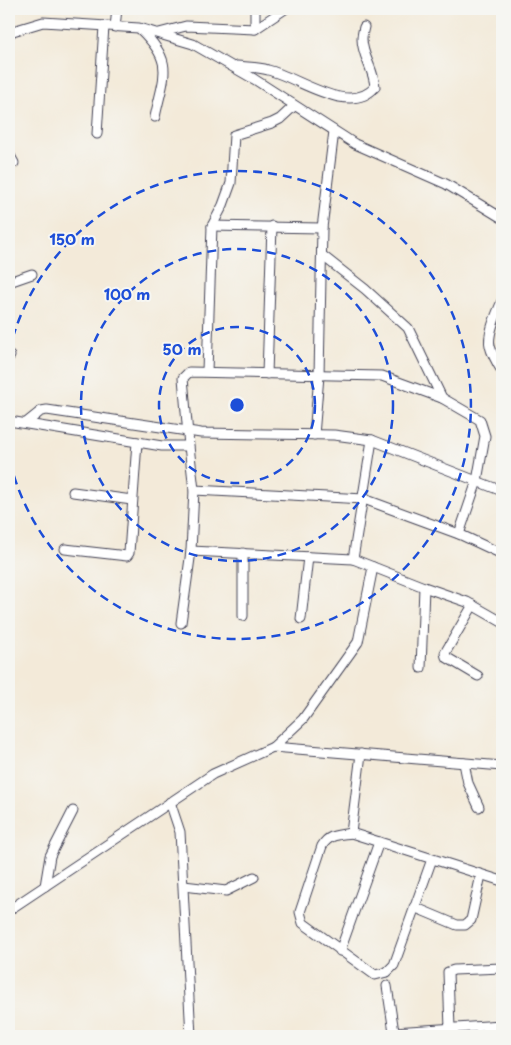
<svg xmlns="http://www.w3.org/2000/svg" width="511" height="1045" font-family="'Playpen Sans',sans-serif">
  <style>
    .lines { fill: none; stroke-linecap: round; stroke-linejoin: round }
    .street-casing { stroke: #414053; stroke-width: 11 }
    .street { stroke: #fff; stroke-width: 9 }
    .ring { fill: none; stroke: #1d4ed8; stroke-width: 2.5; stroke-dasharray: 9 6 }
    .centre { fill: #1d4ed8; stroke: #f6f6f2; stroke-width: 2.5 }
    .ring-label { font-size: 15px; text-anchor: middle; font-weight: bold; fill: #1d4ed8; stroke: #f6f6f2; stroke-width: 4; stroke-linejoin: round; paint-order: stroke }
  </style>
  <rect width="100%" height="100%" fill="#f6f6f2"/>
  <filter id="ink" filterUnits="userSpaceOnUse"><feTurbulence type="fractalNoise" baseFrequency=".02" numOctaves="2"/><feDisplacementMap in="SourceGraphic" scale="10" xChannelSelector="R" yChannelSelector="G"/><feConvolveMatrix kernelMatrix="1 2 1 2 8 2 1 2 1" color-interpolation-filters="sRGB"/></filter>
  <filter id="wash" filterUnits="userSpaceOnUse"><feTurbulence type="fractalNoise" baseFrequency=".0096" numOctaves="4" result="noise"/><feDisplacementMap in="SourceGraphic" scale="20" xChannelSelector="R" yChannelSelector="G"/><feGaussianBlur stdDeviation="1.12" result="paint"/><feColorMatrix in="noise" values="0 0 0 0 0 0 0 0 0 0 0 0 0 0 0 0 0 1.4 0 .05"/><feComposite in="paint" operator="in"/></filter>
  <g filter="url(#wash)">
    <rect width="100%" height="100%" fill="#f3ead9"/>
  </g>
  <g filter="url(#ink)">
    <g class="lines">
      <g class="street-casing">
        <g id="street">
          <path d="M255,9V29"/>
          <path d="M115,27L117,9"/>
          <path d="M140,29C175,63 164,74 155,117"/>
          <path d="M159,33L186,26L255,29L285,9"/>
          <path d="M9,34L13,31L43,22L139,28L193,44L254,79L355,144L446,184L502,218"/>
          <path d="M237,66C247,67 258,67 268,70C298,77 349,117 375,87C374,69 362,56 362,39C362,35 363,31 364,27"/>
          <path d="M97,134L104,26"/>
          <path d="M9,154L14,163"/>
          <path d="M212,226L322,228"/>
          <path d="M323,256L365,289L408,328L442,398"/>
          <path d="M9,282L32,274"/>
          <path d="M502,301C497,313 487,334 490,346C492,355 497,363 502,371"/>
          <path d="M9,356H10"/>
          <path d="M207,371L212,226L223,205L231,183L234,135L272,123L280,119L294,106"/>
          <path d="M267,374L272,226"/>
          <path d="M9,421L162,446H189"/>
          <path d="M26,423L41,411L47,410L201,433L334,435L372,440L502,491"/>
          <path d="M314,435L319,376L322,228L334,131"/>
          <path d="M194,490L364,499L459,534L502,554"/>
          <path d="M73,492L132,500"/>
          <path d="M65,549L127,556L129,553L137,442"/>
          <path d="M191,551L353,559L424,587L467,602L502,622"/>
          <path d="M353,559L372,440"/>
          <path d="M473,605L445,653L446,657L478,676"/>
          <path d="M243,616V553"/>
          <path d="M301,619L308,557"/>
          <path d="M181,623L191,551L194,490L189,446L183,378L189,372L382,376L442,398L480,420L485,436L477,481L459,534"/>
          <path d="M421,668L424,587"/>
          <path d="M273,747L303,719L358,642L373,567"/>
          <path d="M464,763L468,783L479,807"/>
          <path d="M170,802L180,832L191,1036"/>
          <path d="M351,833L361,754"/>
          <path d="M432,859L394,965L387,972L375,975L303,923L300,912L322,846C329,834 339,835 351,833L502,881"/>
          <path d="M45,886L50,856L73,811"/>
          <path d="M184,886L226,891L254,877"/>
          <path d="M414,907L457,925H465L471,920L481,875"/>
          <path d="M9,910L213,774L273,747L502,766"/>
          <path d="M340,951L379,842"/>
          <path d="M387,986L394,1032"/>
          <path d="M450,1029L448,972L454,970L502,968"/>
          <path d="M395,1036L394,1032L502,1025"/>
        </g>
      </g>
      <use href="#street" class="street"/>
    </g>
  </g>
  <g class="ring">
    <circle cx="237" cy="405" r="78"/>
    <circle cx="237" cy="405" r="156"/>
    <path d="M9 352A234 234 0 1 1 9 458"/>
  </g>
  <circle cx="237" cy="405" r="8" class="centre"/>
  <g class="ring-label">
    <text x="72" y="245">150 m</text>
    <text x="127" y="300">100 m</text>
    <text x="182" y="355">50 m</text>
  </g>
  <rect width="511" height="1045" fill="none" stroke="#f6f6f2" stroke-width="30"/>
</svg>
